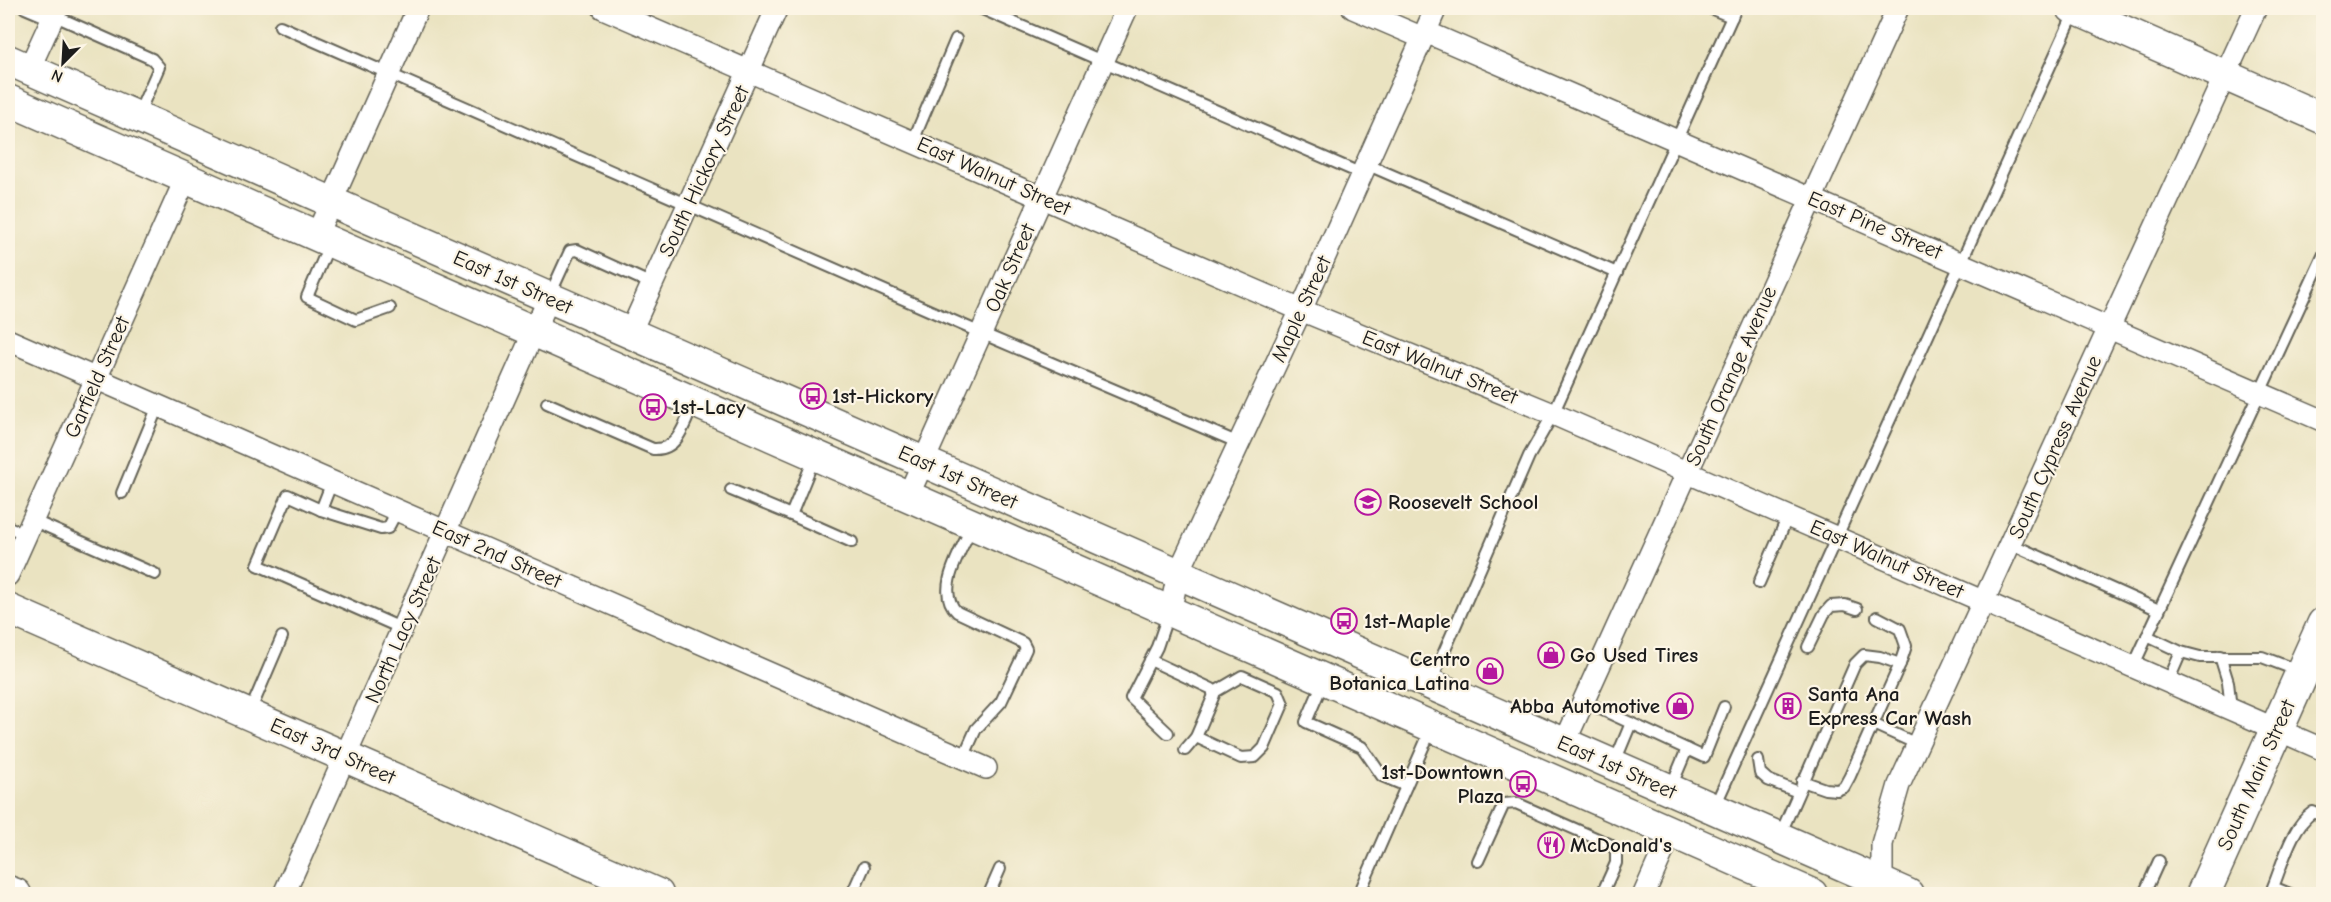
<svg xmlns="http://www.w3.org/2000/svg" width="2331" height="902" font-family="'Comic Neue',sans-serif">
  <style>
    .lines { fill: none; stroke-linecap: round; stroke-linejoin: round }
    .lane-casing { stroke: #646256; stroke-width: 14 }
    .street-casing { stroke: #646256; stroke-width: 24 }
    .secondary-casing { stroke: #646256; stroke-width: 33 }
    .primary-casing { stroke: #646256; stroke-width: 36 }
    .lane { stroke: #fff; stroke-width: 10 }
    .street { stroke: #fff; stroke-width: 21 }
    .secondary { stroke: #fff; stroke-width: 30 }
    .primary { stroke: #fff; stroke-width: 33 }
    .labels { text-anchor: middle; dominant-baseline: central; stroke-width: 4.5; stroke-linejoin: round; paint-order: stroke }
    .street-label { font-size: 21px; fill: #1c1c1c; stroke: #fcf5e5 }
    .poi-label { font-size: 21px; font-weight: bold; fill: #1c1c1c; stroke: #fcf5e5; text-anchor: start }
  </style>
  <rect width="100%" height="100%" fill="#fcf5e5"/>
  <filter id="ink" filterUnits="userSpaceOnUse"><feTurbulence type="fractalNoise" baseFrequency=".0167" numOctaves="2"/><feDisplacementMap in="SourceGraphic" scale="12" xChannelSelector="R" yChannelSelector="G"/><feConvolveMatrix kernelMatrix="1 2 1 2 8 2 1 2 1" color-interpolation-filters="sRGB"/></filter>
  <filter id="wash" filterUnits="userSpaceOnUse"><feTurbulence type="fractalNoise" baseFrequency=".008" numOctaves="4" result="noise"/><feDisplacementMap in="SourceGraphic" scale="24" xChannelSelector="R" yChannelSelector="G"/><feGaussianBlur stdDeviation="1.35" result="paint"/><feColorMatrix in="noise" values="0 0 0 0 0 0 0 0 0 0 0 0 0 0 0 0 0 1.4 0 .05"/><feComposite in="paint" operator="in"/></filter>
  <g filter="url(#wash)">
    <rect width="100%" height="100%" fill="#eae3c1"/>
  </g>
  <g filter="url(#ink)">
    <g class="lines">
      <g class="lane-casing">
        <g id="lane">
          <path d="M25,8L51,19"/>
          <path d="M980,8L1362,174"/>
          <path d="M1710,8L1732,17"/>
          <path d="M53,15L152,59L159,67L138,115"/>
          <path d="M280,26L981,333L1239,443"/>
          <path d="M913,141L956,39"/>
          <path d="M1366,164L1617,273"/>
          <path d="M330,243L307,297L356,320L390,308"/>
          <path d="M549,297L570,251L577,250L652,284"/>
          <path d="M547,403L653,449C679,451 685,422 694,402"/>
          <path d="M332,482L321,510L381,529L388,528L397,511"/>
          <path d="M731,490L791,515L815,456"/>
          <path d="M122,493L158,406"/>
          <path d="M321,510L288,495L258,565L403,629"/>
          <path d="M791,515L852,542"/>
          <path d="M32,520L155,574"/>
          <path d="M8,527L26,534"/>
          <path d="M2011,544L2159,610"/>
          <path d="M1759,583L1788,516"/>
          <path d="M2147,636L2181,652L2200,657H2262L2299,671"/>
          <path d="M1808,647L1824,614L1831,606L1845,605L1857,609"/>
          <path d="M2220,656L2228,682L2231,709"/>
          <path d="M1150,660L1212,689L1214,695L1196,737L1185,750"/>
          <path d="M2133,667L2324,254"/>
          <path d="M1324,680L1306,722L1362,747L1382,776L1406,786"/>
          <path d="M1431,682L1529,456L1553,414L1736,8"/>
          <path d="M2168,682L2181,652"/>
          <path d="M1583,701L1704,757L1724,707"/>
          <path d="M249,714L282,637"/>
          <path d="M1873,724L1917,744"/>
          <path d="M1168,733L1131,698L1157,647L1169,612"/>
          <path d="M1196,737L1241,758L1255,757L1264,748L1283,704L1278,692L1242,676L1213,693"/>
          <path d="M963,758L976,729L1001,702L1026,649L1023,643L957,612C934,590 962,550 972,526"/>
          <path d="M1758,760L1760,773L1768,780L1798,792"/>
          <path d="M1614,764L1631,723"/>
          <path d="M1802,781L1825,789L1837,790L1844,787L1850,776L1900,664L1906,646L1900,629L1877,617"/>
          <path d="M1671,787L1687,749"/>
          <path d="M1714,808L2075,11"/>
          <path d="M1780,835L1855,664L1864,655L1880,657L1900,664"/>
          <path d="M1478,861L1504,804L1516,803L1609,844L1616,850V863L1602,894"/>
          <path d="M852,894L864,867"/>
          <path d="M989,894L1000,869"/>
          <path d="M1359,894L1432,727"/>
          <path d="M2144,894L2159,861"/>
          <path d="M2290,894L2273,887C2283,863 2291,827 2313,812L2324,817"/>
        </g>
      </g>
      <g class="street-casing">
        <g id="street">
          <path d="M603,8L1301,310L1553,414L2324,750"/>
          <path d="M1353,8L1423,38"/>
          <path d="M1426,32L2324,421"/>
          <path d="M29,69L57,8"/>
          <path d="M316,236L418,8"/>
          <path d="M630,333L777,8"/>
          <path d="M8,340L986,768"/>
          <path d="M908,496L1127,8"/>
          <path d="M8,575L186,178"/>
          <path d="M1170,612L1178,574L1301,310L1436,8"/>
          <path d="M1564,744L1898,8"/>
          <path d="M284,894L549,298"/>
          <path d="M1644,894L1671,833"/>
          <path d="M1882,894V844L1899,785L2256,8"/>
        </g>
      </g>
      <g class="secondary-casing">
        <g id="secondary">
          <path d="M2072,8L2324,119"/>
          <path d="M8,60L1908,894"/>
          <path d="M8,100L1812,894"/>
          <path d="M8,609L658,894"/>
          <path d="M8,891L16,894"/>
        </g>
      </g>
      <g class="primary-casing">
        <path id="primary" d="M2203,894L2324,624"/>
      </g>
      <use href="#lane" class="lane"/>
      <use href="#street" class="street"/>
      <use href="#secondary" class="secondary"/>
      <use href="#primary" class="primary"/>
    </g>
  </g>
  <defs>
    <g id="bus-ring" transform="scale(1.35)"><circle r="9.5" fill="#fcf5e5" stroke="#b5179e" stroke-width="1.5"/><path d="M-5-6H5V4H4V6H2V4H-2V6H-4V4H-5ZM-3.5-4V0h7V-4ZM-3.5 1.2v1.5H-2V1.2ZM2 1.2v1.5H3.5V1.2Z" fill="#b5179e"/></g>
    <g id="school-ring" transform="scale(1.35)"><circle r="9.5" fill="#fcf5e5" stroke="#b5179e" stroke-width="1.5"/><path d="M0-5L7-2L0 1L-7-2ZM-4 1L0 2.5L4 1V4Q0 6-4 4Z" fill="#b5179e"/></g>
    <g id="shop-ring" transform="scale(1.35)"><circle r="9.5" fill="#fcf5e5" stroke="#b5179e" stroke-width="1.5"/><path d="M-5-2.5h2.3a2.7 3.5 0 0 1 5.4 0H5L5.5 6h-11ZM-1.5-2.5h3a1.5 2.3 0 0 0-3 0Z" fill="#b5179e"/></g>
    <g id="building-ring" transform="scale(1.35)"><circle r="9.5" fill="#fcf5e5" stroke="#b5179e" stroke-width="1.5"/><path d="M-4-6H4V6H1V3H-1V6H-4ZM-2.5-4.3h1.7v1.8h-1.7ZM.8-4.3h1.7v1.8H.8ZM-2.5-1h1.7V.8h-1.7ZM.8-1h1.7V.8H.8Z" fill="#b5179e"/></g>
    <g id="restaurant-ring" transform="scale(1.35)"><circle r="9.5" fill="#fcf5e5" stroke="#b5179e" stroke-width="1.5"/><path d="M-5-6h1v4h1v-4h1v4h1v-4h1v5L-1.5 .5V6h-2V.5L-5-1ZM5-6V6H3V1.5H1.5Q1.5-4 5-6Z" fill="#b5179e"/></g>
  </defs>
  <g fill-rule="evenodd">
    <use href="#bus-ring" x="813" y="396"/>
    <use href="#bus-ring" x="653" y="407"/>
    <use href="#school-ring" x="1368" y="502"/>
    <use href="#bus-ring" x="1344" y="621"/>
    <use href="#shop-ring" x="1551" y="655"/>
    <use href="#shop-ring" x="1490" y="671"/>
    <use href="#shop-ring" x="1680" y="706"/>
    <use href="#building-ring" x="1788" y="706"/>
    <use href="#bus-ring" x="1523" y="784"/>
    <use href="#restaurant-ring" x="1551" y="845"/>
  </g>
  <g class="labels">
    <g class="street-label">
      <text transform="translate(704 171) rotate(-65)">South Hickory Street</text>
      <text transform="translate(994 176) rotate(24)">East Walnut Street</text>
      <text transform="translate(1875 225) rotate(23)">East Pine Street</text>
      <text transform="translate(1010 268) rotate(-66)">Oak Street</text>
      <text transform="translate(513 282) rotate(24)">East 1st Street</text>
      <text transform="translate(1301 309) rotate(-65)">Maple Street</text>
      <text transform="translate(1440 367) rotate(22)">East Walnut Street</text>
      <text transform="translate(1731 376) rotate(-66)">South Orange Avenue</text>
      <text transform="translate(97 377) rotate(-66)">Garfield Street</text>
      <text transform="translate(2055 447) rotate(-66)">South Cypress Avenue</text>
      <text transform="translate(958 477) rotate(24)">East 1st Street</text>
      <text transform="translate(497 554) rotate(24)">East 2nd Street</text>
      <text transform="translate(1887 559) rotate(24)">East Walnut Street</text>
      <text transform="translate(403 630) rotate(-66)">North Lacy Street</text>
      <text transform="translate(333 751) rotate(24)">East 3rd Street</text>
      <text transform="translate(1617 767) rotate(24)">East 1st Street</text>
      <text transform="translate(2256 775) rotate(-66)">South Main Street</text>
    </g>
    <g class="poi-label">
      <text x="832" y="396">1st-Hickory</text>
      <text x="672" y="407">1st-Lacy</text>
      <text x="1388" y="502">Roosevelt School</text>
      <text x="1364" y="621">1st-Maple</text>
      <text x="1570" y="655">Go Used Tires</text>
      <text x="1470" y="659" text-anchor="end">Centro<tspan x="1470" dy="24">Botanica Latina</tspan></text>
      <text x="1808" y="694">Santa Ana<tspan x="1808" dy="24">Express Car Wash</tspan></text>
      <text x="1660" y="706" text-anchor="end">Abba Automotive</text>
      <text x="1504" y="772" text-anchor="end">1st-Downtown<tspan x="1504" dy="24">Plaza</tspan></text>
      <text x="1570" y="845">McDonald's</text>
    </g>
  </g>
  <rect width="2331" height="902" fill="none" stroke="#fcf5e5" stroke-width="30"/>
  <g transform="translate(63 63) rotate(204)" stroke="#fcf5e5" stroke-width="4.5" paint-order="stroke">
  <path d="M0-4.5L10 22L0 15L-10 22Z" fill="#1c1c1c"/>
  <text y="-9" font-size="16" font-weight="bold" text-anchor="middle" fill="#1c1c1c">N</text>
  </g>
</svg>
